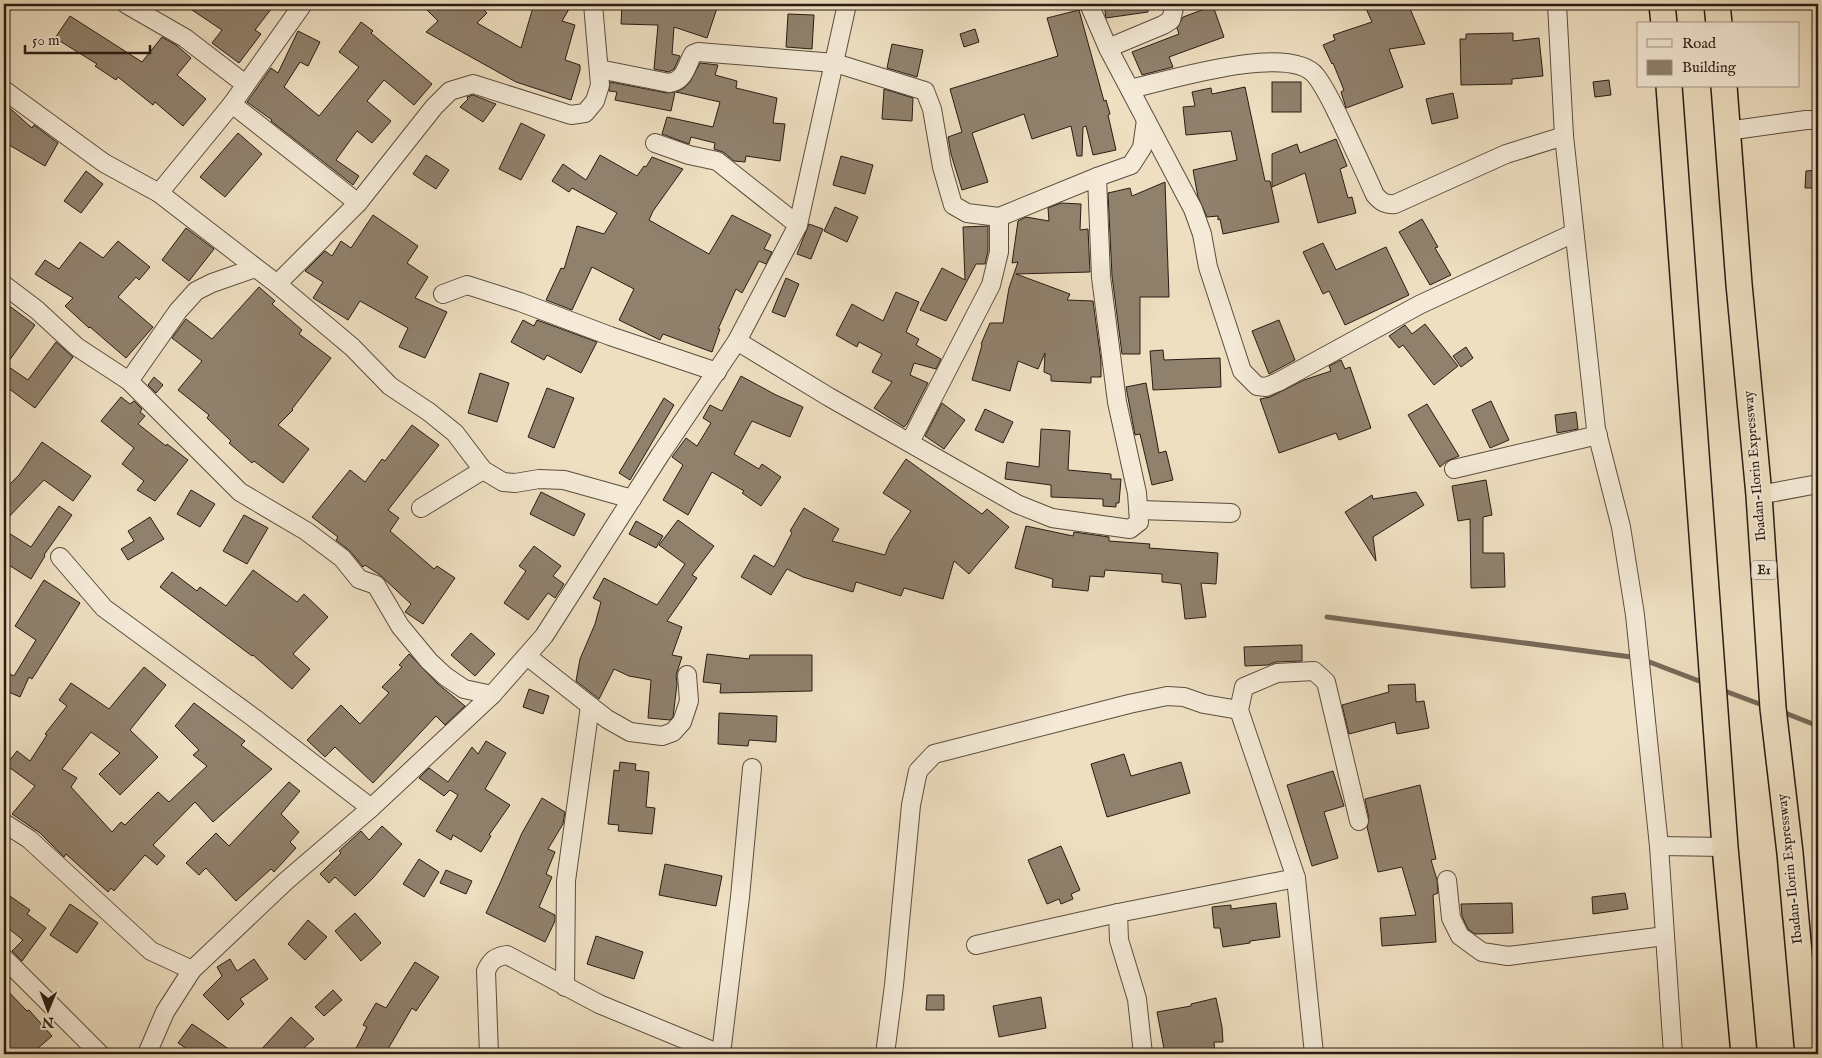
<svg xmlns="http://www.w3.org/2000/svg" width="1822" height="1058" font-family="'IM FELL English',serif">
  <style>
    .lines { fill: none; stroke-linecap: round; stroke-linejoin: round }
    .stream { stroke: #776958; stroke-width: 5 }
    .building { fill: #90816d; stroke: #2a1c13 }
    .minor-casing { stroke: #5b4d3e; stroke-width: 20 }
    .highway-casing { stroke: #2a1c13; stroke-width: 28 }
    .minor { stroke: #f4ead7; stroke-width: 18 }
    .highway { stroke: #eedfc1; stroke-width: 25 }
    .labels { text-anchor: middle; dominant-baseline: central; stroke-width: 4; stroke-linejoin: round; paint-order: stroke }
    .shield { fill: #f4ead7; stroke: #675a4e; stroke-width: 1 }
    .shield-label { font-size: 12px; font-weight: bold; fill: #2a1c13 }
    .street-label { font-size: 14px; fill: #2a1c13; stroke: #f4ead7 }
  </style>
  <rect width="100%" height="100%" fill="#eedfc1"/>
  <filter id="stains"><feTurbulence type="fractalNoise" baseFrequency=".004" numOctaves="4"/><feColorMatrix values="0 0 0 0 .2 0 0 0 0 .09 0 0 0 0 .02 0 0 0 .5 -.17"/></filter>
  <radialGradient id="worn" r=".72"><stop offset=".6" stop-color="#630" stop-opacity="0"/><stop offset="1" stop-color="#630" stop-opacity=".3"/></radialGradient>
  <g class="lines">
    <g class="stream">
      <path d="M1327,617L1639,658L1707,684"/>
      <path d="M1722,690L1765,706"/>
      <path d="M1780,711L1818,726"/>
    </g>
  </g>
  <g class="building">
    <path d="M183,4H275L255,30L261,34L239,63L212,43L222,30Z"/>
    <path d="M421,4H478L487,13L477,23L521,48L534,4H572L562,21L575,25L565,60L580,65V70L571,100L516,82L426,32L438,21Z"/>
    <path d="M622,4H704L717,8L707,38L674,27L672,54L680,56L674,69L669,72L654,69L658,25L621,24Z"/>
    <path d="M1104,4H1148V12L1106,18Z"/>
    <path d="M1364,4H1408L1425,44L1389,49L1403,87L1346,108L1341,92L1344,90L1333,63L1332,64L1323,45L1335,40L1333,35L1372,22Z"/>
    <path d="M1213,6L1224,37L1169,57L1173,67L1142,75L1132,52L1179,34L1177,28L1183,17Z"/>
    <path d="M1079,10L1104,101L1106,100L1110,114L1108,115L1116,150L1093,155L1086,126L1083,127L1082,156H1077L1071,126L1032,139L1024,114L972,133L988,182L962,190L951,154L948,137L962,132L950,89L1058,56L1047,18Z"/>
    <path d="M788,14L814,15L812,49L786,47Z"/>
    <path d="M70,16L142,62L162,37L176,45L191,58L177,75L206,99L183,126L155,102L153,105L118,77L116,80L95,66L97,64L55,38Z"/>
    <path d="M361,22L373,31L371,33L432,84L414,105L384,80L367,101L391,121L372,143L357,131L336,160L359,176L353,185L271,121L272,120L247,102L271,68L278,73L298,31L320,42L308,66L300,62L284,87L319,116L359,67L339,52Z"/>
    <path d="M975,29L979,42L964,47L960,34Z"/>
    <path d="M1513,33V41L1539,38L1543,76L1512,79V84L1461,85L1460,39H1466V34Z"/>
    <path d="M892,44L923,50L917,77L887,68Z"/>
    <path d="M700,63L718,65L715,75L737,81L736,88L777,98L773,123L785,124L780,161L746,156L745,162L734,161L723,152L714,149L715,143L691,137L689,144L662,134L667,117L713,127L720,102L676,92L684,88L690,82Z"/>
    <path d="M1609,80L1611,95L1595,97L1593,82Z"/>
    <path d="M610,82L667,93L675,92L671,111L615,100L617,92L609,91Z"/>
    <rect x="1272" y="82" width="29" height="30"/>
    <path d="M1245,87L1265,181H1270L1279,222L1223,234L1220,219L1218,220V216L1207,217L1198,197L1193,170L1237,160L1231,131L1186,135L1183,107L1195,106L1192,92L1211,88L1212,94Z"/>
    <path d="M884,89L913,98L912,121L882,119Z"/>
    <path d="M1453,93L1458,118L1432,124L1426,99Z"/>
    <path d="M473,95L496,104L483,122L460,107L468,99L467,97Z"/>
    <path d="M4,103L32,128L34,125L58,143L45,166L4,142Z"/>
    <path d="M521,123L545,135L521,180L499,169Z"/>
    <path d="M238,133L262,154L225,197L200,177Z"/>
    <path d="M1336,139L1347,166L1340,169L1348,198L1352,197L1356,213L1318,223L1305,173L1272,187V154L1297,144L1300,153Z"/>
    <path d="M426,155L449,170L436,189L413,174Z"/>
    <path d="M600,155L637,176L644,166L646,167L652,157L683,169L653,211L649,220L709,254L732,215L771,235L764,249L772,252L766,264L759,261L742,293L736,289L718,329H720L712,352L663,334L660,340L619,320L634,289L592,267L572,310L546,300L561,268L564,269L577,226L604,234L617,213L572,188L569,192L552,181L563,164L586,180Z"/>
    <path d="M841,156L873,165L865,194L833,185Z"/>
    <path d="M1818,170V188H1805L1806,171Z"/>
    <path d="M86,171L103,184L81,213L64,201Z"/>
    <path d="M1165,182L1169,297H1140V354H1122L1112,276L1108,193L1130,188L1132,196Z"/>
    <path d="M1061,203L1081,204L1080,230L1088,229L1090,272L1016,274L1070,294L1067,300L1093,301L1101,361V377H1091V383L1051,381V375L1044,372L1045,353L1038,369L1018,361L1010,391L972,380L982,345L981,344L990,323H1003L1009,288L1018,262L1012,263L1018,221L1026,217L1049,221L1048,208Z"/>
    <path d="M835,207L858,217L847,242L824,231Z"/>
    <path d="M373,215L418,246L407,263L428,277L415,298L447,312L425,358L399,347L408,328L360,301L348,320L313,298L323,282L305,271L325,251L332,256L341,241L351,248Z"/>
    <path d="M1422,219L1438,247L1435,248L1451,275L1430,285L1399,232Z"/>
    <path d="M809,224L823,229L811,259L797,254Z"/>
    <path d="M988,226V251L985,264H976L946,321L920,310L942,268L965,280L963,227Z"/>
    <path d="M186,228L214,249L189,281L162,260Z"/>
    <path d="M118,241L150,267L139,280L136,277L118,297L153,327L126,358L90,327L89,328L65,306L73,298L35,274L45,260L59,269L80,242L103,258Z"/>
    <path d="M1323,243L1336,270L1386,247L1409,295L1345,325L1329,291L1323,294L1303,252Z"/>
    <path d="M786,278L799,284L785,317L772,312Z"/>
    <path d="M259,287L275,301L272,304L302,330L299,334L331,358L292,409L293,410L278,425L309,449L283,483L254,461L252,463L229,443L231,441L207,418L209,415L178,390L202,361L172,338L186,319L212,339Z"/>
    <path d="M896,292L919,302L906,332L919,339L916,345L941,359L936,369L914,363L910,375L928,383L907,424L904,427L874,408L892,382L872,372L882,354L859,342L857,347L836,335L852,304L883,321Z"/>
    <path d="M4,302L35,325L6,365L28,380L56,342L73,357L35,408L4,385Z"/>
    <path d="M523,320L534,326L537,320L597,342L581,373L547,355L544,360L511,342Z"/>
    <path d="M1279,320L1295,360L1269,374L1252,331Z"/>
    <path d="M1425,324L1458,366L1434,385L1403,345L1399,348L1389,336L1405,325L1412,334Z"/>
    <path d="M1466,347L1473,358L1461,367L1453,356Z"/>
    <path d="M1163,350L1164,360L1220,358L1221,387L1153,390L1150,351Z"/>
    <path d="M1341,360L1345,369L1350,367L1371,428L1339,440L1336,433L1279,453L1260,399L1270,397L1304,380L1331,371L1329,366Z"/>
    <path d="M480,373L509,383L497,422L468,413Z"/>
    <path d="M741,376L776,395L803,407L790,437L752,421L734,454L759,469L762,464L781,477L761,506L742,493L744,491L712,472L688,515L663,500L683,465L672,457L686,438L697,446L711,423L703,418L710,405L722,411Z"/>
    <path d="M154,377L163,385L156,393L148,385Z"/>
    <path d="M1146,383L1159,453L1166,451L1173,480L1152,485L1140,434L1135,435L1126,387Z"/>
    <path d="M547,388L574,398L554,448L528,437Z"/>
    <path d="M121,397L130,404L134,401L142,409L140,412L145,416L138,424L166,446L167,444L188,460L155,501L137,490L144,481L122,464L134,448L101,421Z"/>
    <path d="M664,398L674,405L630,480L619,473Z"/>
    <path d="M1491,401L1509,440L1490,448L1472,410Z"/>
    <path d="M942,403L965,420L944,449L925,436Z"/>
    <path d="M1427,404L1459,456L1447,461L1440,467L1408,415Z"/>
    <path d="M985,409L1013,422L1003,443L975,430Z"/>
    <path d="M1576,412L1578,429L1557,433L1555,415Z"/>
    <path d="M412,425L439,445L388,510L399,518L390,531L434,569L437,566L455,578L423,624L405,612L411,604L380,575L365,565L363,567L350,551L336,540L338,537L312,517L350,470L365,482L382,459L385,461Z"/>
    <path d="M1041,429L1070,431L1068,470L1111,474V479H1121L1119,503H1116V507L1103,506V499L1051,497V485L1005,479L1007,462L1039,467Z"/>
    <path d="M42,442L91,476L73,501L44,480L4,522V490L19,475Z"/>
    <path d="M906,459L982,514L987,509L1009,527L969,574L954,561L943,599L904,588L901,596L856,582L853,592L803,577L787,569L771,595L741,577L754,555L774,567L792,533L790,531L804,508L839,529L832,541L885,555L890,542L911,511L883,493Z"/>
    <path d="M1486,480L1492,515L1483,517V553H1504L1505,587L1471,588L1470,519L1458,521L1452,486Z"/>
    <path d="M191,490L215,504L200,527L177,514Z"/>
    <path d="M541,492L585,514L574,536L530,514Z"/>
    <path d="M1416,492L1424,505L1373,537L1376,561L1345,512L1372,495L1373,499Z"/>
    <path d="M59,506L72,515L44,555L45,556L31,579L4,562V530L31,547Z"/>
    <path d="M244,515L268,528L247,564L223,551Z"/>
    <path d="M150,517L164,539L128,560L121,549L134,541L128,531Z"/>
    <path d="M678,520L714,546L692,575L697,578L667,621L682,627L672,655L682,657L676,675L677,684L673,717L670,720L648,718L651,680L629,676L614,669L599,699L576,681L580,659L595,624L601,602L593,598L604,578L657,605L685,564L659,545Z"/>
    <path d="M636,521L663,536L656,548L629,534Z"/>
    <path d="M1026,526L1073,536L1074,532L1109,537V541L1150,544L1149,548L1218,553L1216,584L1201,583L1206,617L1185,619L1181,584L1162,582V574L1105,570L1104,577L1090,576L1088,591L1052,587L1053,579L1015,568Z"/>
    <path d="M534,546L561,566L553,576L564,584L555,598L548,593L528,620L504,603L526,571L519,566Z"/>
    <path d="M253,570L297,602L304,594L328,617L293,654L310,669L292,689L253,655L252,656L160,587L172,572L197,591L200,587L226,606Z"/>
    <path d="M44,580L80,603L32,679L29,677L20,697L4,690V671L14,676L36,640L15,626Z"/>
    <path d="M471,633L495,654L475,676L451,655Z"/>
    <path d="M1302,645V661L1276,662L1268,665L1245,666L1244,647Z"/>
    <path d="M409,654L438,684L465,706L445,725L436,716L373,783L335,747L325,757L307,740L341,705L360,724L389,693L382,687L402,667L399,665Z"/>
    <path d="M707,654L749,659L750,655H812V691L720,693L721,684L703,682Z"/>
    <path d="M144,667L166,685L130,730L158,757L120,795L99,774L120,753L91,732L62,769L77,778L71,787L112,832L121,822L125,825L158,792L169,802L207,766L193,755L199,750L175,726L194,703L245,741L241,745L272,769L213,822L195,802L153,845L165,856L157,865L145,855L114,891L111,888L108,892L66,854L64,857L40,833L12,814L35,786L6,765L17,751L30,761L47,735L45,734L67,706L59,700L71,683L109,709Z"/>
    <path d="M1415,684L1416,702L1424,701L1429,728L1397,734L1395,722L1349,734L1342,705L1389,692L1388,685Z"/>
    <path d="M529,689L549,696L543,714L523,707Z"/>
    <path d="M719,713L777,716L776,742L749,740L748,746L718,744Z"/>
    <path d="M486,741L506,753L485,789L510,805L489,835L491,836L481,852L453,835L451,840L436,831L458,795L450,790L444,796L419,778L429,768L448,782L472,747L478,754Z"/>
    <path d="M1124,754L1131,776L1181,762L1190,793L1107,817L1091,764Z"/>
    <path d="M620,762L636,764L635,770L649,772L646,807L655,808L652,834L618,831L619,825L608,824L614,770L619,771Z"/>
    <path d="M1333,771L1344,806L1324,812L1338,858L1312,866L1287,785Z"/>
    <path d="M289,782L300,791L281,814L299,832L290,842L296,848L274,872L271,869L236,901L206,868L199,875L186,863L216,833L229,846Z"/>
    <path d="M1420,785L1436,859L1431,860L1437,880L1438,893L1433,895L1436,942L1382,946L1380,918L1416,915L1402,867L1378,872L1367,827L1369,819L1365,799Z"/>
    <path d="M542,798L565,812L563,824L548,849L555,852L546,874L552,877L539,907L555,915V921L545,942L486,913L500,883L522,833Z"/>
    <path d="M382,826L402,844L373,878L355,896L335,877L329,883L320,874L341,853L339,851L361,831L369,840Z"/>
    <path d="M1061,846L1080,890L1071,894L1073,899L1061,904L1059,899L1047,904L1028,860Z"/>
    <path d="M419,859L439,872L424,897L403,884Z"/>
    <path d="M665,864L722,876L716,906L659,895Z"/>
    <path d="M446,870L472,881L466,894L440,883Z"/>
    <path d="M4,892L30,910L27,914L46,928L22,961L12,951L23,940L4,925Z"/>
    <path d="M1625,893L1628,909L1593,914L1592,897Z"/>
    <path d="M1276,903L1280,937L1250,941V943L1223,947L1220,928H1214L1212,907L1231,905V909Z"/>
    <path d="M1512,903L1513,933L1475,934L1468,929L1462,916L1461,904Z"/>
    <path d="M70,904L98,923L77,953L50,935Z"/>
    <path d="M355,913L381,943L361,961L335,931Z"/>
    <path d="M308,920L327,937L305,960L288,944Z"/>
    <path d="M596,936L643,952L634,979L587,964Z"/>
    <path d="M230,959L237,971L254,959L268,979L240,999L244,1004L228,1020L203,995L222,976L217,967Z"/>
    <path d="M415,962L439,977L416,1011L412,1008L385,1054H353L367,1027L363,1025L376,1003L386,1008Z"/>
    <path d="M4,987L27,1011L29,1010L52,1036L31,1054H4Z"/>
    <path d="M333,990L342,1000L324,1016L315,1007Z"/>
    <path d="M927,995H944V1010H926Z"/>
    <path d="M1041,997L1046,1028L999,1037L993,1006Z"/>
    <path d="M1216,998L1222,1027L1223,1042H1214L1215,1054H1165L1157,1012L1191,1006V1004Z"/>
    <path d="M291,1017L314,1039L297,1054H257Z"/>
    <path d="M192,1024L204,1032L236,1054H195L178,1043Z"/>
  </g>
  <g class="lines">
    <g class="minor-casing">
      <g id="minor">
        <path d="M126,4L185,38L245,84"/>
        <path d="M1089,4L1108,48L1193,209L1202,234L1208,267L1242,371L1257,386L1266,387L1278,382L1419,305L1574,233"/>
        <path d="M1557,4L1564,136L1596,429L1621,527L1635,615L1659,846L1673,1054"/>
        <path d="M1108,48L1163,25L1171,20L1175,4"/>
        <path d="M599,69L669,83C685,81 686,66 693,54L698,52L835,63L925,91L932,109L942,167L953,205L967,213L999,217L1097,177L1131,165L1142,148L1146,120"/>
        <path d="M1130,89C1167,81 1290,42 1316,76C1326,89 1333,105 1340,119C1352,145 1364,170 1375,195C1381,202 1386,205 1395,204L1506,154L1564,136"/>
        <path d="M4,90L104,163L159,193L277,284L352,347L390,386L429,412L455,433L483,470L503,482L515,483L539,479L564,480L632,499"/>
        <path d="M232,104L358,203"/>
        <path d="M1727,131L1806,120H1818"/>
        <path d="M655,143L689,155L717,161L798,225"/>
        <path d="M159,193L232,104L303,4"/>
        <path d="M277,284L358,203L434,107L450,91L473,84L571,115L585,113L595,101L600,85L593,4"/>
        <path d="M4,285L37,310L77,347L129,381L240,492L306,531L342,558L359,579L376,585L400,626L429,661L445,676L464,689L492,695"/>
        <path d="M443,294L467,285L520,302L610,336L717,372"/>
        <path d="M737,341L829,397L1017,504L1052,518L1130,529L1139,522L1137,493L1117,402L1101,277L1097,177"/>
        <path d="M129,381L178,311L196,291L212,283L255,268"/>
        <path d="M910,442L991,285L999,252V217"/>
        <path d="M1454,469L1598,435"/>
        <path d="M1759,495L1818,484"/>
        <path d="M421,508L483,470"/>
        <path d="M1139,510L1231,513"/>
        <path d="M60,557L104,608L254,718L371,808"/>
        <path d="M527,656L607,719L630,732L662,736L673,732L682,722L689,701L687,675"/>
        <path d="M4,823L29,839L151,951L192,970"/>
        <path d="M1659,846L1725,847"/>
        <path d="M1447,880L1451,918L1460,936L1482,952L1508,956L1665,936"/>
        <path d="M1118,913L1119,940L1137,999L1143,1054"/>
        <path d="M976,945L1118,913L1296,878"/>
        <path d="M4,958L100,1054"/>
        <path d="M565,987L566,881L590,706"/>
        <path d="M147,1054L165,1012L192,970L286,881L371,808L492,695L544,636L660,455L737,341L798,225L847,4"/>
        <path d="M489,1054L486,971C491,960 495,957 507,955L599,1004L720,1054"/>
        <path d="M721,1054L740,897L752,768"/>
        <path d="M885,1054L894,985L911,805L918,771L934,754L1129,704L1167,696L1184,697L1204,704L1239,710"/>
        <path d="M1314,1054L1296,878L1239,710L1244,687L1277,673L1314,671L1326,682L1359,821"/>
      </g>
    </g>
    <g class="highway-casing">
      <g id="highway">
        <path d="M1662,4L1664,24"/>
        <path d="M1717,4L1719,24"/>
        <path d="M1669,86L1725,847L1744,1054"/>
        <path d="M1724,86L1739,284L1759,495L1773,708L1790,853L1808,1054"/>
      </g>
    </g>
    <use href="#minor" class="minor"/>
    <use href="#highway" class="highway"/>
  </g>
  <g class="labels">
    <rect class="shield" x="1751.5" y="560.5" width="25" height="19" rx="4"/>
    <g class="shield-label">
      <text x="1764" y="570">E1</text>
    </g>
    <g class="street-label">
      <text transform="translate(1755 466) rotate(-95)">Ibadan-Ilorin Expressway</text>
      <text transform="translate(1790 869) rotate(-96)">Ibadan-Ilorin Expressway</text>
    </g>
  </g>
  <rect width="1822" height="1058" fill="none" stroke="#eedfc1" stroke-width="20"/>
  <rect x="5" y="5" width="1812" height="1048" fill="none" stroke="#2a1c13" stroke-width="2.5"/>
  <rect x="10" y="10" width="1802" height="1038" fill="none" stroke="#2a1c13"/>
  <rect x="1637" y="22" width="162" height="65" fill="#f4ead7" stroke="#a39889"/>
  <rect x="1647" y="39" width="25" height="8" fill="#f4ead7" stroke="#a39889"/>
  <text x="1682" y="48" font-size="15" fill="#2a1c13">Road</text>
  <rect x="1647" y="60" width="25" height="15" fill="#90816d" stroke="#a39889"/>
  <text x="1682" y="72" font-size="15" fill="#2a1c13">Building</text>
  <g transform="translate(48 1010) rotate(181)" stroke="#f4ead7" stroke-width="4" paint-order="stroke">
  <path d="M0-4L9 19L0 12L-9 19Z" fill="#2a1c13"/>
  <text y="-8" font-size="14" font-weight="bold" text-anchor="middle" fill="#2a1c13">N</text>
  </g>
  <path d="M25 45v8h125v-8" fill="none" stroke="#2a1c13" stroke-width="2.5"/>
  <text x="32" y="45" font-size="15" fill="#2a1c13" stroke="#f4ead7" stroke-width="4" paint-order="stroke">50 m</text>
  <rect width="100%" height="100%" filter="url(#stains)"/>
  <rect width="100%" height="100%" fill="url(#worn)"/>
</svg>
